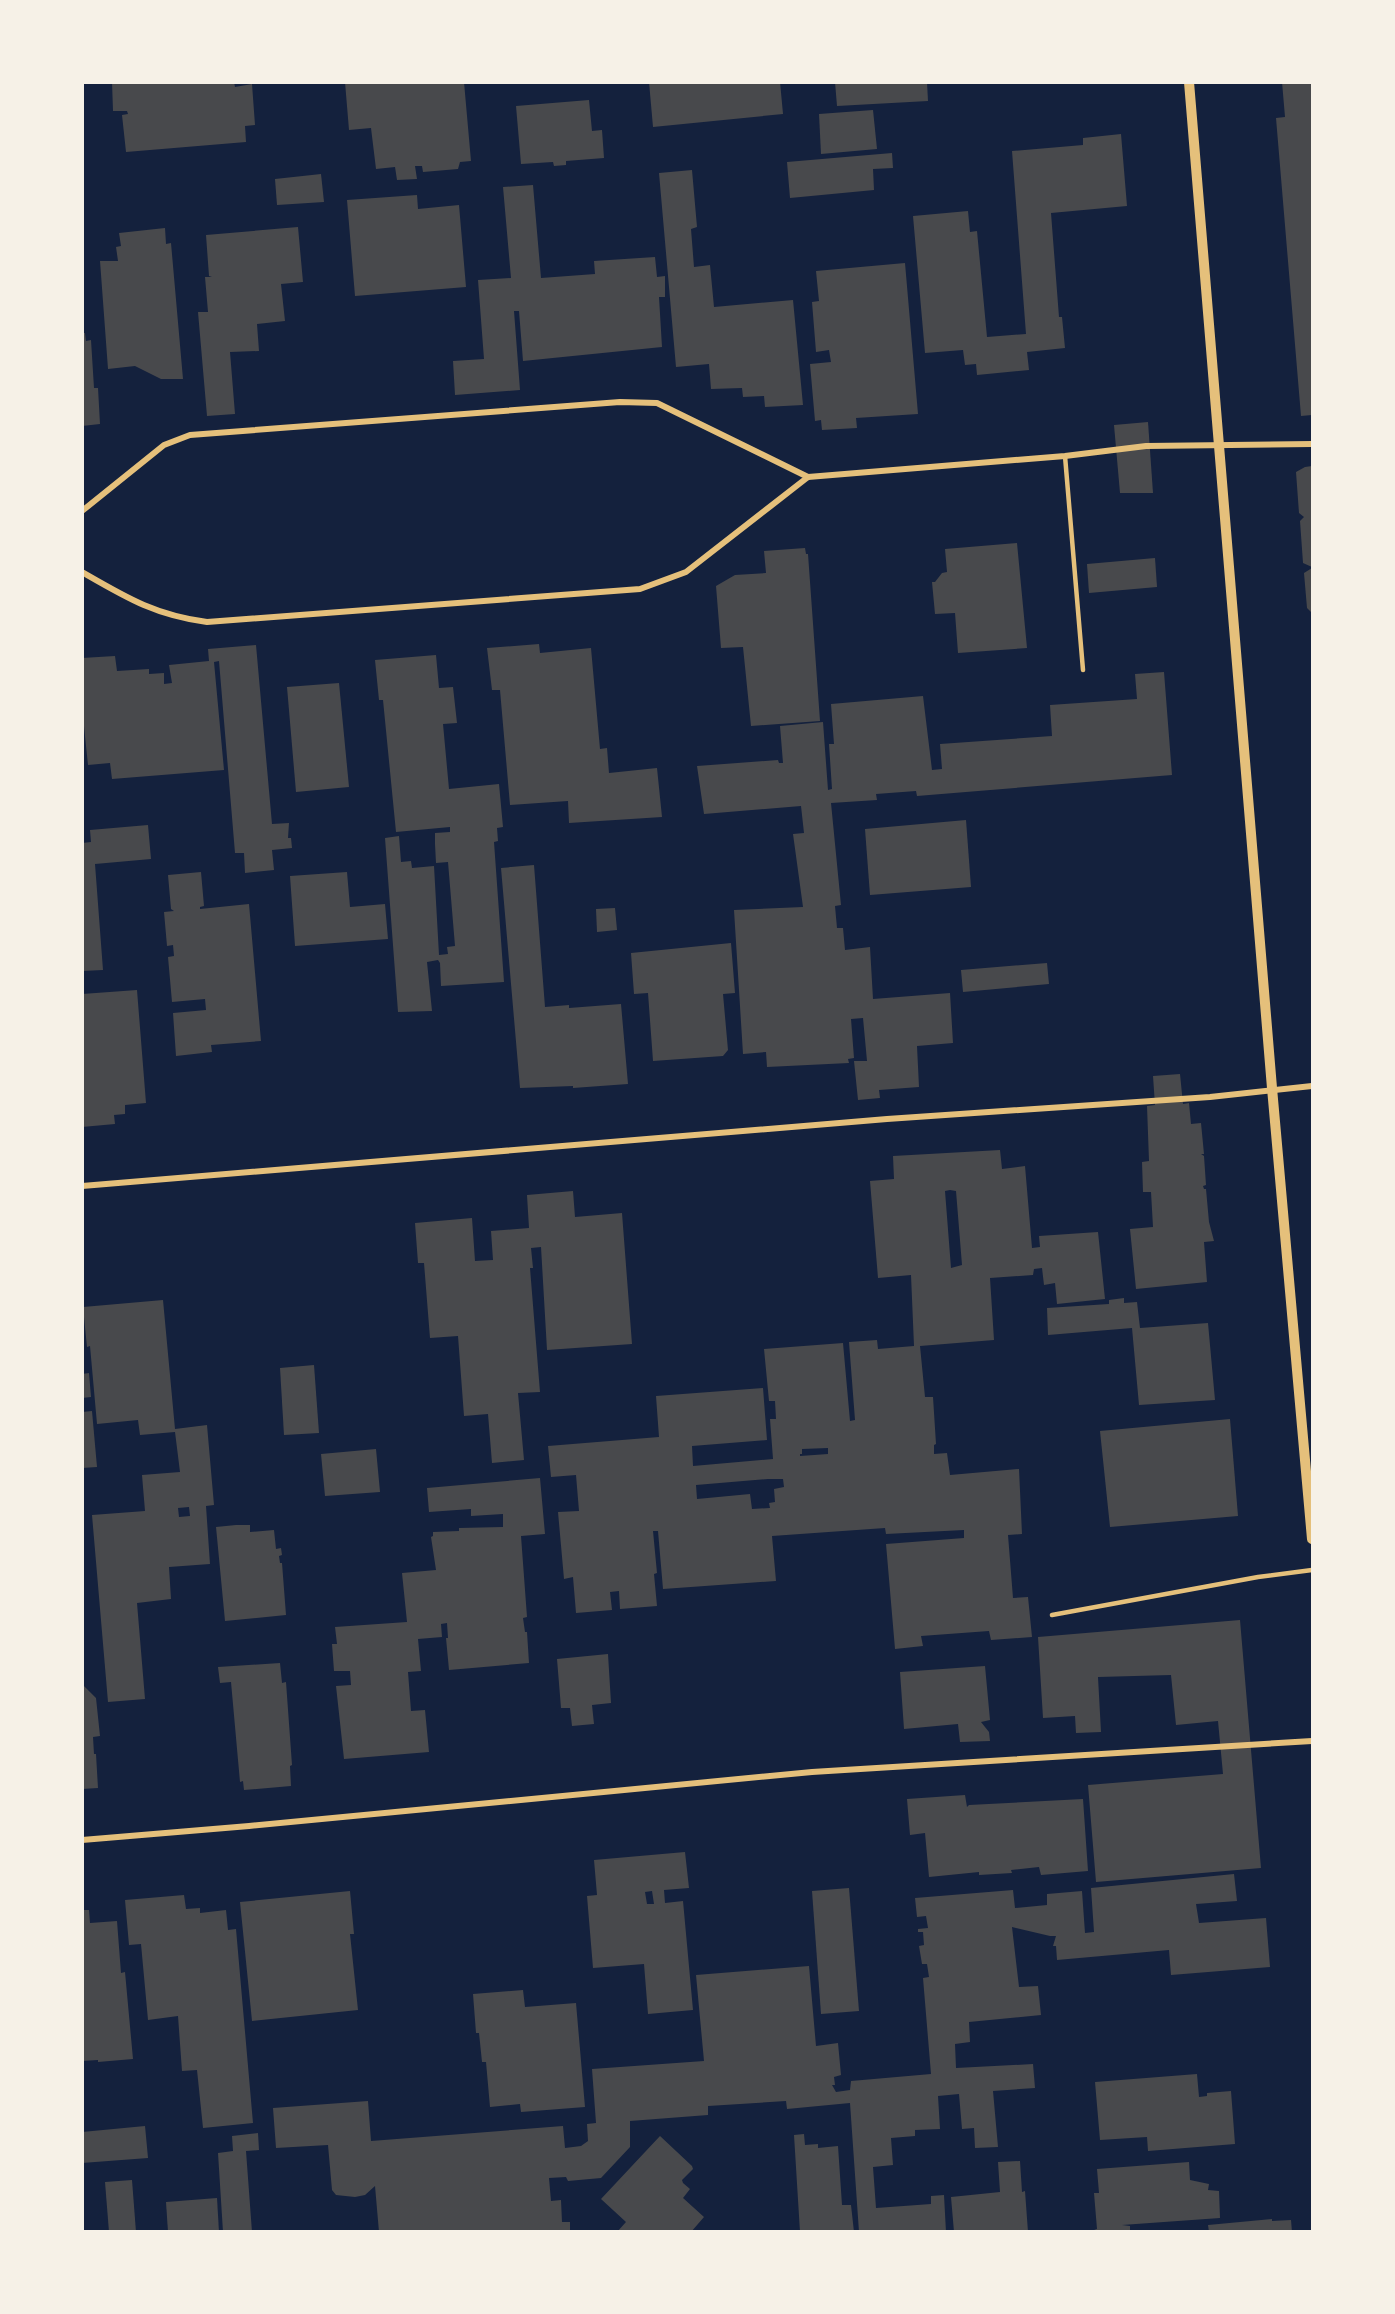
<svg xmlns="http://www.w3.org/2000/svg" width="1395" height="2314" font-family="'Roboto Condensed',sans-serif">
  <style>
    .building { fill: #48494c; fill-rule: evenodd }
    .lines { fill: none; stroke-linecap: round; stroke-linejoin: round }
    .service { stroke: #e5c07b; stroke-width: 4.5 }
    .minor { stroke: #e5c07b; stroke-width: 6 }
    .tertiary { stroke: #e5c07b; stroke-width: 10 }
  </style>
  <rect width="100%" height="100%" fill="#14213d"/>
  <g class="building">
    <path d="M112,82H234L235,87L252,84L255,125L245,126L246,142L126,152L122,115L128,114L127,111H113Z"/>
    <path d="M345,82H464L471,161L460,162L458,169L423,172L422,166H415L417,179L397,180L395,167L376,169L371,128L349,130Z"/>
    <path d="M649,82H780L783,114L653,127Z"/>
    <path d="M835,82H927L928,101L837,106Z"/>
    <path d="M1282,82H1312V415L1301,416L1276,118L1285,117Z"/>
    <path d="M589,100L592,131L602,130L604,158L566,161V165L554,166L553,162L521,164L516,106Z"/>
    <path d="M873,110L877,149L821,154L819,114Z"/>
    <path d="M1121,134L1127,206L1051,213L1059,317H1062L1065,348L1027,352L1029,370L977,375L976,364L965,365L963,350L925,353L913,216L968,211L970,232L977,231L987,337L1026,334L1012,151L1083,145V138Z"/>
    <path d="M892,153L893,168L873,169L874,190L790,198L787,162Z"/>
    <path d="M692,170L697,227L691,229L694,267L710,265L714,307L793,300L803,405L765,407L764,396L743,397L742,388L711,389L709,364L676,367L659,173Z"/>
    <path d="M321,174L324,202L277,205L275,179Z"/>
    <path d="M533,185L541,278L595,274L594,261L655,257L657,277L665,276V297H659L662,347L523,361L519,311H514L520,390L455,395L453,361L484,359L478,280L511,278L503,187Z"/>
    <path d="M417,195L418,209L459,205L466,287L355,296L347,200Z"/>
    <path d="M298,227L303,282L281,284L285,321L257,324L259,351L230,352L235,414L207,416L198,312H208L205,277H212L209,276L206,235Z"/>
    <path d="M165,228L166,244L171,243L183,379H161L135,366L108,369L100,261H118L116,247L121,246L119,233Z"/>
    <path d="M905,263L918,414L856,418L857,428L822,430L821,420L815,421L810,364L831,362L829,350L816,352L812,302L819,301L816,271Z"/>
    <path d="M82,333H85L86,341L91,340L94,388H98L100,424L82,426Z"/>
    <path d="M1148,422L1153,493H1120L1114,425Z"/>
    <path d="M1312,466V567L1303,563L1300,521L1304,517L1299,513L1296,472L1305,467Z"/>
    <path d="M1017,543L1027,648L958,653L955,613L935,614L932,582H935L942,573L947,572L945,549Z"/>
    <path d="M805,548L806,554H808L820,721L751,726L743,647L721,648L716,586L735,575L766,573L764,551Z"/>
    <path d="M1155,558L1157,587L1089,593L1087,564Z"/>
    <path d="M1312,568V613L1307,608L1304,573Z"/>
    <path d="M539,644L540,653L591,648L600,749L607,748L609,773L657,768L662,817L569,823L568,801L510,805L500,690H492L487,648Z"/>
    <path d="M256,645L272,824L289,823L288,838H291L292,848L272,850L274,870L245,873L244,853H235L219,661L214,662L224,770L112,779L110,763L88,765L82,707V658L115,656L117,671L149,669V674L164,673V684L172,683L169,665L209,661L208,649Z"/>
    <path d="M436,655L439,688L453,687L457,723L443,724L449,789L499,784L503,827L497,828L498,841L494,842L504,982L441,986L440,963L438,960L427,962L432,1011L398,1012L385,838L399,836L401,862L411,861L412,868L434,866L439,955L448,954L447,947L455,946L448,862L436,863L435,844V833L450,832V827L396,832L383,700H379L375,660Z"/>
    <path d="M1164,672L1172,775L917,796L916,791L876,794L877,800L831,803L841,905L835,906L837,928H843L845,950L870,947L873,999L950,993L953,1043L917,1046L919,1087L879,1090L880,1098L858,1100L854,1061H867L863,1018L851,1019L854,1058L848,1059L849,1063L767,1067L766,1052L743,1054L734,910L803,907L793,834L804,833L801,806L704,814L697,766L778,760L779,763H783L780,726L823,722L828,790L832,789L829,744H834L831,704L923,696L932,770L942,769L940,744L1052,736L1050,705L1137,699L1135,674Z"/>
    <path d="M339,683L349,787L296,792L287,687Z"/>
    <path d="M966,820L971,887L870,895L865,829Z"/>
    <path d="M148,825L151,859L95,864L103,970L82,971V843L91,842L90,830Z"/>
    <path d="M534,865L545,1007L569,1005V1008L621,1004L628,1084L573,1088V1086L520,1088L501,868Z"/>
    <path d="M201,872L204,906L200,907V909L249,904L261,1041L211,1045L212,1052L176,1056L173,1013L206,1010L205,999L172,1002L168,957L174,956L173,945L167,946L164,912L174,911L171,909L168,875Z"/>
    <path d="M347,872L350,907L385,904L388,939L295,946L290,876Z"/>
    <path d="M615,908L617,930L597,932L596,909Z"/>
    <path d="M731,943L735,993L723,994L728,1050L723,1056L653,1061L648,993L634,994L631,953Z"/>
    <path d="M1047,963L1049,984L963,992L961,970Z"/>
    <path d="M137,990L146,1103L125,1105V1114L114,1115L115,1124L82,1127V994Z"/>
    <path d="M1180,1074L1183,1104L1189,1103L1191,1124L1201,1123L1204,1154H1201L1204,1156L1206,1185L1203,1186L1204,1189H1206L1209,1222L1214,1241L1204,1242L1207,1282L1136,1289L1130,1229L1153,1227L1151,1192H1143L1142,1162L1149,1161L1147,1106L1155,1105L1153,1076Z"/>
    <path d="M1000,1150L1002,1169L1025,1166L1032,1248L1040,1247L1039,1236L1098,1232L1105,1299L1057,1304L1055,1283L1044,1285L1042,1268L1034,1269L1033,1275L990,1278L994,1340L920,1346L925,1397H933L936,1444L934,1445V1454L947,1453L950,1475L1019,1469L1022,1534L1008,1535L1013,1598L1028,1597L1032,1637L991,1640L989,1631L921,1636L923,1646L895,1649L886,1544L964,1538V1530L886,1534L885,1528L772,1536L776,1581L663,1589L658,1531H653L657,1573L654,1574L657,1606L620,1609L619,1591L610,1592L612,1610L576,1613L573,1577L564,1579L558,1512L579,1511L576,1475L551,1477L548,1446L659,1437L656,1396L763,1388L767,1440L692,1446L693,1466L773,1459L770,1419H776L775,1401H769L764,1349L843,1343L850,1421L855,1420L849,1342L877,1340L878,1349L914,1346L911,1275L878,1278L870,1181L894,1179L893,1156ZM950,1190L956,1191L962,1265L951,1268L945,1191ZM828,1448V1454L800,1456V1454H802V1449ZM768,1479H783L784,1487L774,1489L775,1502L769,1503L770,1508L752,1509L750,1494L697,1499L696,1485Z"/>
    <path d="M573,1191L575,1217L622,1213L632,1344L547,1350L541,1247L531,1248L533,1268H530L540,1392L518,1393L524,1460L492,1463L488,1414L464,1416L458,1336L430,1338L424,1263H418L415,1223L472,1218L475,1261L493,1260L491,1231L529,1228L527,1195Z"/>
    <path d="M1124,1298V1303L1137,1302L1140,1328L1208,1323L1215,1400L1139,1405L1132,1328L1048,1335L1047,1308L1109,1304V1300Z"/>
    <path d="M163,1300L175,1429L207,1425L214,1505L206,1506L210,1564L169,1567L171,1599L137,1603L145,1699L108,1702L92,1515L145,1511L142,1475L180,1472L175,1432L140,1435L138,1420L97,1424L90,1346L87,1347L83,1307ZM189,1507L190,1516L179,1517L178,1508Z"/>
    <path d="M314,1365L319,1433L284,1435L280,1368Z"/>
    <path d="M89,1373L91,1397L82,1398V1374Z"/>
    <path d="M92,1411L97,1467L82,1468V1412Z"/>
    <path d="M1230,1419L1238,1516L1110,1527L1100,1431Z"/>
    <path d="M376,1449L380,1492L325,1496L321,1454Z"/>
    <path d="M540,1478L545,1534L521,1536L527,1617L523,1618L525,1632H527L529,1663L449,1670L446,1638H448L447,1623L441,1624L442,1637L418,1639L421,1671L408,1672L411,1711L425,1710L429,1752L344,1759L336,1686L351,1685L350,1671H334L332,1644H337L335,1627L407,1622L402,1573L436,1570L431,1537L433,1536V1532L459,1531V1528L503,1527V1514L471,1516V1509L429,1512L427,1488Z"/>
    <path d="M236,1525H250V1532L274,1530L276,1549L281,1548L282,1555L279,1556L280,1563H282L286,1615L225,1621L216,1527Z"/>
    <path d="M1240,1620L1261,1868L1096,1882L1088,1785L1223,1774L1218,1721L1176,1725L1171,1675L1098,1677L1101,1732L1076,1733L1075,1716L1043,1718L1038,1637Z"/>
    <path d="M608,1654L611,1703L592,1705L594,1724L572,1726L570,1708H561L557,1659Z"/>
    <path d="M280,1663L282,1683L286,1682L292,1765L290,1766L291,1786L244,1790L243,1781L240,1782L231,1682L220,1683L218,1667Z"/>
    <path d="M985,1666L990,1720L981,1722L989,1732L990,1741L960,1742L958,1724L904,1729L900,1672Z"/>
    <path d="M82,1684L96,1698L100,1736L93,1737L94,1754H96L98,1788L82,1789Z"/>
    <path d="M965,1795L967,1807L969,1805L1083,1799L1088,1871L1041,1875L1039,1867L1011,1870L1012,1873L979,1875V1872L929,1877L925,1833L910,1835L907,1799Z"/>
    <path d="M685,1852L689,1888L664,1890L665,1903L683,1901L693,2010L648,2014L644,1964L593,1968L587,1896L597,1895L594,1860ZM652,1891L654,1904H647L645,1892Z"/>
    <path d="M1234,1874L1237,1901L1196,1904L1199,1923L1266,1918L1270,1967L1171,1975L1169,1950L1057,1960L1056,1946H1053L1056,1936H1050L1012,1927L1019,1987L1038,1986L1041,2015L969,2022L970,2042L955,2044L956,2068L1033,2064L1035,2088L993,2091L998,2147L975,2148L974,2128L962,2129L959,2094L938,2096L940,2129L915,2130V2136L891,2138L893,2165L873,2167L876,2208L931,2204V2196L944,2195L946,2232H859L850,2103L787,2109L786,2101L708,2106V2115L630,2121V2147L601,2178L568,2181L566,2177L549,2178L551,2201L561,2200L562,2222H570V2232H379L375,2186L365,2195L355,2197L336,2195L332,2190L328,2145L276,2148L273,2108L368,2101L371,2141L563,2126L565,2148L581,2146L588,2141L587,2124L596,2123L592,2069L704,2061L696,1975L809,1966L816,2046L838,2043L841,2075L834,2077L835,2085H832L836,2092L850,2090L851,2081L931,2074L923,1978L929,1977L927,1964H922L919,1946L924,1945L923,1932H918V1929L928,1928L926,1916L917,1917L915,1898L1013,1890L1015,1908L1047,1905V1894L1082,1891L1085,1933L1094,1932L1091,1888Z"/>
    <path d="M849,1888L859,2011L821,2014L812,1891Z"/>
    <path d="M350,1891L354,1934H350L358,2010L252,2021L240,1902Z"/>
    <path d="M184,1895L186,1909L200,1908V1913L226,1910L228,1930L236,1929L253,2123L203,2128L197,2070L182,2071L178,2016L148,2020L141,1944L129,1945L125,1900Z"/>
    <path d="M82,1910H89L90,1923L117,1921L121,1973L125,1972L133,2059L98,2062V2060L82,2061Z"/>
    <path d="M523,1990L525,2007L576,2003L585,2107L521,2112L520,2104L490,2107L486,2062H482L479,2033H476L473,1994Z"/>
    <path d="M1197,2074L1199,2097L1207,2096V2093L1231,2091L1235,2144L1148,2151L1147,2137L1100,2140L1095,2082Z"/>
    <path d="M145,2126L148,2158L82,2163V2132Z"/>
    <path d="M258,2133L259,2150L246,2151L252,2232H223L218,2153L233,2151L232,2136Z"/>
    <path d="M804,2134L805,2145L818,2144V2148L838,2146L842,2205H851L854,2232H800L794,2135Z"/>
    <path d="M660,2136L692,2166L693,2169L682,2180L683,2183L690,2189L683,2198L704,2217L691,2232H617L626,2222L601,2199Z"/>
    <path d="M1020,2161L1022,2192L1025,2191L1028,2232H954L951,2197L1000,2192L998,2162Z"/>
    <path d="M1189,2162L1190,2180L1209,2184L1208,2190L1219,2191L1220,2218L1122,2225L1130,2226V2232H1088L1097,2229L1094,2193H1099L1097,2169Z"/>
    <path d="M132,2180L136,2232H109L105,2182Z"/>
    <path d="M217,2198L219,2232H168L166,2202Z"/>
    <path d="M1272,2219V2221L1291,2220L1292,2232H1209L1208,2225Z"/>
  </g>
  <g class="lines">
    <g class="service">
      <path d="M1065,456L1083,670"/>
      <path d="M1052,1615L1258,1577L1312,1570"/>
    </g>
    <g class="minor">
      <path d="M82,511L164,445L190,435L620,402L657,403L808,477"/>
      <path d="M82,572C127,598 155,615 207,622L640,589L686,572L808,477L1065,456L1146,446L1312,444"/>
      <path d="M82,1186L887,1119L1210,1097L1312,1086"/>
      <path d="M82,1840L249,1826L812,1772L1312,1741"/>
    </g>
    <path class="tertiary" d="M1189,82L1272,1088L1312,1539"/>
  </g>
  <rect width="1395" height="2314" fill="none" stroke="#f6f1e7" stroke-width="168"/>
</svg>
